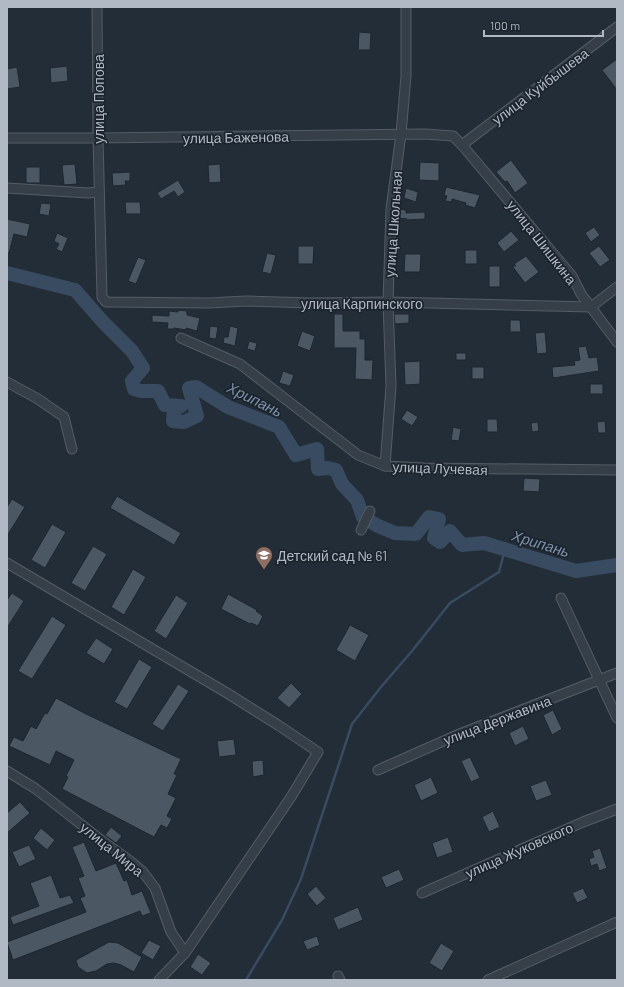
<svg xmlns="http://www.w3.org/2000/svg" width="624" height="987" font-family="Barlow,sans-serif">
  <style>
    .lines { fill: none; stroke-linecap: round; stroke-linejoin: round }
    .stream { stroke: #394b60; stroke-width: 2.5 }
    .river { stroke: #394b60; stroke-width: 14 }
    .building { fill: #4b5763; stroke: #1e262f }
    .minor-casing { stroke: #545c66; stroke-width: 11 }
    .minor { stroke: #363f48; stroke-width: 9 }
    .labels { text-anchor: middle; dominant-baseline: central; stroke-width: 3.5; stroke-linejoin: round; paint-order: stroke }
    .street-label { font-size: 14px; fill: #b1b9c4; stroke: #1c242d }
    .poi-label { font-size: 14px; fill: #b1b9c4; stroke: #1c242d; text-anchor: start }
    .water-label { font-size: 15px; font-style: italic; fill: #7c91aa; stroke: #1c242d }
  </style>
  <rect width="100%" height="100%" fill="#232d38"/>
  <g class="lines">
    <path class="stream" d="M246,980L282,920L301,879L352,724L381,687L412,651L450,603L499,572L505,549"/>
    <path class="river" d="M7,273L75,290L103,322L132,351L143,368L132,381L134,389L141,391H158L165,405L181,406L174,410L173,421L184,422L197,416L189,388L196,387L228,407L279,427L296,455L317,449L318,469L328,468L336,470L342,484L357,500L363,517L378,526L395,533L416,534L429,517L439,519L434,538L440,542L450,531L462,545L484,543L576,571L617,565"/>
  </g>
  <g class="building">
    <path d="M359,32L371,33L370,50H358Z"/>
    <path d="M617,59V90L602,70Z"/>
    <path d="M67,66L68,81L51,83L50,68Z"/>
    <path d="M17,67L20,87L7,89V69Z"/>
    <path d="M511,160L528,183L515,193L507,181L505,182L496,172Z"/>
    <path d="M420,162L439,163V181L419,180Z"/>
    <path d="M75,164L77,184L64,185L62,165Z"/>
    <path d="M220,164L221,182L209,183L208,165Z"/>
    <rect x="26" y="167" width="14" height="16"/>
    <path d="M130,172V181H125L126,185L113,186L112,173Z"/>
    <path d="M178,180L185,192L178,197L174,191L161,199L157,193Z"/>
    <path d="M446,187L480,195L475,208L465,205L466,203L452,199V202L445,201L447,196L444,195Z"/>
    <path d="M406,188L418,192L416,202L404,198Z"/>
    <path d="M125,202H140L141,214H126Z"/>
    <path d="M41,203L51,204L49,216L39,214Z"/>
    <path d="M397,209L406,210V213L425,212V219L407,220V219L397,218Z"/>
    <path d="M7,219L30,224L27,237L14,234L9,253H7Z"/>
    <path d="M594,227L600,235L591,242L585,233Z"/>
    <path d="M511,231L519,240L504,252L497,243Z"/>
    <path d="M57,233L68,238L62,252L56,249L59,244L54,241Z"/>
    <path d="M298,246H314L313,264H298Z"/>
    <path d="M599,246L610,260L600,267L589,253Z"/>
    <rect x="465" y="250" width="12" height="14"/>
    <path d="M267,253L276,255L271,274L262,272Z"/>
    <path d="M405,254H421L420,272H404Z"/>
    <path d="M526,256L539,272L525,283L512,266H516L514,264Z"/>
    <path d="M138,257L146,260L136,284L128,281Z"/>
    <rect x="489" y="266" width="11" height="21"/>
    <path d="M178,310L187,311V315L200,318L197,331L186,328V330L174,328V329H167L168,323L152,322V315L169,316V311L178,312Z"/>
    <path d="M334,314H343V331H360V339H365V360H373L372,380L355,379L356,348H334Z"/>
    <path d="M394,314H409V323L395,324Z"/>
    <path d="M510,320H520L521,332H510Z"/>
    <path d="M210,326L218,327L216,339L209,338Z"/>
    <path d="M230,326L238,328L235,346L223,343L224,337H228Z"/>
    <path d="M302,331L315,336L310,351L297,346Z"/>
    <path d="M545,332L547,353L537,354L535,333Z"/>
    <path d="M249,341L257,343L255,351L247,349Z"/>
    <path d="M586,346L589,358L597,357L599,371L553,378L552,367L575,365L574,361L580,360L578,347Z"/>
    <rect x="456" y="353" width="10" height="7"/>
    <path d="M420,361V384L405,385L404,362Z"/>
    <rect x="472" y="367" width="12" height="12"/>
    <path d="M283,371L294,375L290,386L279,383Z"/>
    <rect x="590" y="384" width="13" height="10"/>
    <path d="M407,410L418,417L412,426L401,419Z"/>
    <path d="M487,419H497L498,432H487Z"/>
    <path d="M605,421L606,433H598L597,422Z"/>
    <path d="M538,422L539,431L532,432L531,423Z"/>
    <path d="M453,427L461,429L459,441L451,440Z"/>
    <path d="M524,478L540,479L539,492L523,491Z"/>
    <path d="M117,496L181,533L174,545L110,508Z"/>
    <path d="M12,499L25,507L7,536V507Z"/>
    <path d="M52,524L66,532L45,568L31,560Z"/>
    <path d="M93,546L107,554L85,591L71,583Z"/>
    <path d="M133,569L146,577L124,615L111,607Z"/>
    <path d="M12,593L24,601L7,628V600Z"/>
    <path d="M228,594L257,610L256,611L263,616L258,626L251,623L250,624L221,609Z"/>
    <path d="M176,595L188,603L166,639L154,631Z"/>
    <path d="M52,616L66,625L32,679L18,671Z"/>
    <path d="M350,625L369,635L355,661L336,650Z"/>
    <path d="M96,638L113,649L104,664L86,653Z"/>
    <path d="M139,659L152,667L127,709L114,702Z"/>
    <path d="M291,683L302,694L289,708L277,698Z"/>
    <path d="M178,684L189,691L163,731L152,724Z"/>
    <path d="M56,698L86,714L181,759L174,774L177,775L168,794L176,798L167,816L172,819L167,828L161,825L154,837L62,789L68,777L66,776L74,760L56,751L50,765L9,746L14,737L23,741L31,726L36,729L45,713L47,714Z"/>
    <path d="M553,710L562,729L552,735L543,715Z"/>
    <path d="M523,726L529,739L515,746L509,733Z"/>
    <path d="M234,739L236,755L219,757L217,741Z"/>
    <path d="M470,757L480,778L471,782L461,761Z"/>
    <path d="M263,760L264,775L253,777L252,761Z"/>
    <path d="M431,777L438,793L421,801L414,785Z"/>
    <path d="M546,780L552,795L536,801L530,786Z"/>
    <path d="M20,802L30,813L7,833V813Z"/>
    <path d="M493,811L500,827L489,832L482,817Z"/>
    <path d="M111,827L122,836L116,843L105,835Z"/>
    <path d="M41,828L55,840L47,850L33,838Z"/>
    <path d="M448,837L453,852L437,858L432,843Z"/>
    <path d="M84,842L96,871L116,863L124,881L127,880L132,895L142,891L151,913L142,916L140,911L13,960L7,942L86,912L80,898L85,896L78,878L84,876L72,847Z"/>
    <path d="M29,845L36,859L19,867L12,852Z"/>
    <path d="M600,848L607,868L599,871L597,864L591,866L589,859L594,857L592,851Z"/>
    <path d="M399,869L404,880L386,888L381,877Z"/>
    <path d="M51,875L60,898L70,895L74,903L13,925L10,917L39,906L30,883Z"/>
    <path d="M316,886L326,898L317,906L307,894Z"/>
    <path d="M583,888L588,898L577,903L572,893Z"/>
    <path d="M358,907L363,920L338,930L333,918Z"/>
    <path d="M317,936L320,945L307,950L303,941Z"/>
    <path d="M149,940L161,946L153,960L141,953Z"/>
    <path d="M109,942L118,943L142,957L134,972L121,965L114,963L107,964L96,971L87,973L78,967L76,960Z"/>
    <path d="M441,943L454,951L442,971L429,963Z"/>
    <path d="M198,954L211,963L202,975L190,967Z"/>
  </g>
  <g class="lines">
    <g class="minor-casing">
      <g id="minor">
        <path d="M97,7L98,138L102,297L106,302L209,303L246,301L311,303L388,302L591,307L617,287"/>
        <path d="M7,138H98L425,134L453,136L462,145L572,276L581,294L617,342"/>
        <path d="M462,145L617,27"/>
        <path d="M7,188L88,193L99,192"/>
        <path d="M181,338L240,364L358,455L385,466L424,468L617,470"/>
        <path d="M7,382L38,399L64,417L72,449"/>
        <path d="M385,466L391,386L388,302L391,209L401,134L406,76V7"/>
        <path d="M361,530L370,511"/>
        <path d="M7,563L227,693L278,725L318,752L291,797L185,953L159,980"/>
        <path d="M561,598L617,718"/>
        <path d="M378,770L457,735L617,673"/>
        <path d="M7,771L36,789L101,840L130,861L143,872L155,888L171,932L185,953"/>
        <path d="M422,893L583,822L617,809"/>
        <path d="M338,976L340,980"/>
        <path d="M488,980L617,922"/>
      </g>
    </g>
    <use href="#minor" class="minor"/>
  </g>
  <defs>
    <g id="school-pin" transform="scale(0.9)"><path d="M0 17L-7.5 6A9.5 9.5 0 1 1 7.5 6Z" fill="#8d6e63" stroke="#1c242d"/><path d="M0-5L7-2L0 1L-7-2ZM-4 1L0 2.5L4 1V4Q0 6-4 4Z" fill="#fff"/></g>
  </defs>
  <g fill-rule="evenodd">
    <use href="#school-pin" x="264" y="555"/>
  </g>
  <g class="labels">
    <g class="street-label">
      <text transform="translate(540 86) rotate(-37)">улица Куйбышева</text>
      <text transform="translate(98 99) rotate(-90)">улица Попова</text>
      <text transform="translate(236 137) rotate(-1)">улица Баженова</text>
      <text transform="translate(393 224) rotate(-86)">улица Школьная</text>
      <text transform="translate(542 242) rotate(52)">улица Шишкина</text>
      <text x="362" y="303">улица Карпинского</text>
      <text transform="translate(440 468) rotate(2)">улица Лучевая</text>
      <text transform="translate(497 720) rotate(-21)">улица Державина</text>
      <text transform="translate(112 849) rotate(39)">улица Мира</text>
      <text transform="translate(519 850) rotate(-24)">улица Жуковского</text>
    </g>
    <g class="poi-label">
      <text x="277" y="555">Детский сад № 61</text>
    </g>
    <g class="water-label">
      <text transform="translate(255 399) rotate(26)">Хрипань</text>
      <text transform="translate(541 543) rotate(17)">Хрипань</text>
    </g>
  </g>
  <rect width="624" height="987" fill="none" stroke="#b1b9c4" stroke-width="16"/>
  <path d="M484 30v6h119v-6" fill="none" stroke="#b1b9c4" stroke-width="2"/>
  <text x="490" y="30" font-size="12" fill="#b1b9c4" stroke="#1c242d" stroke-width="3" paint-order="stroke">100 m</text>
</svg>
